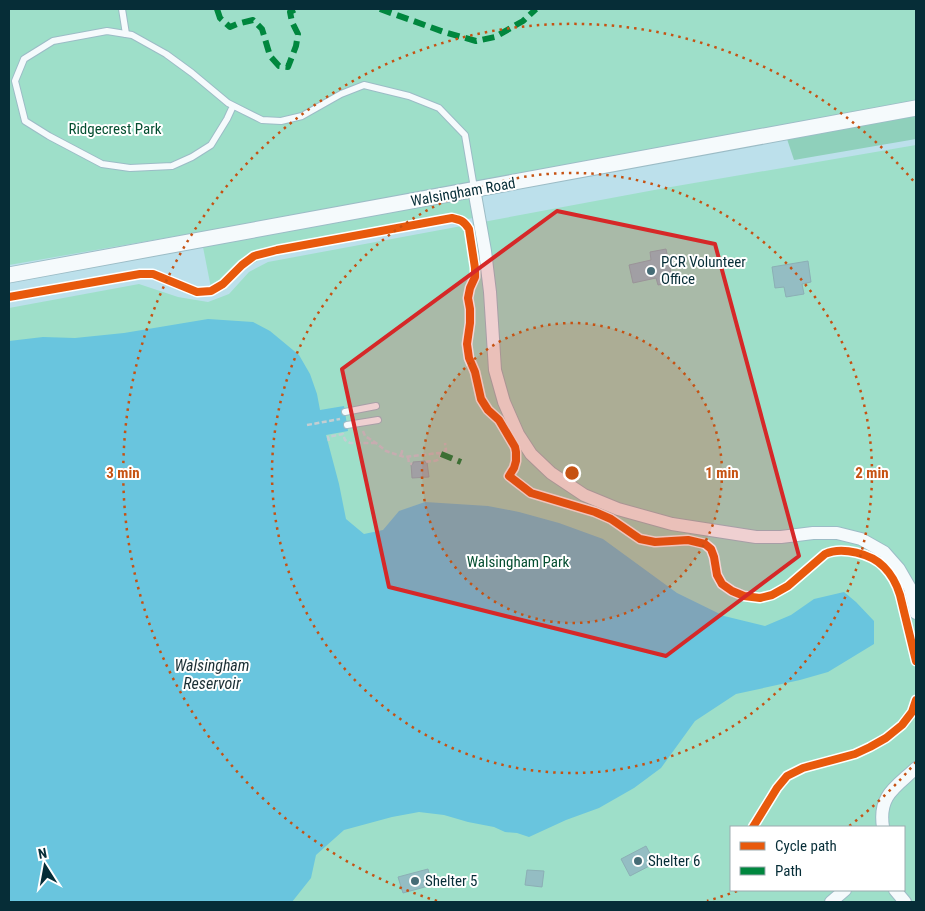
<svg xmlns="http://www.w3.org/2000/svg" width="925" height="911" font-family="'Roboto Condensed',sans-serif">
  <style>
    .green { fill: #9edfc9; fill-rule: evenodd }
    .forest { fill: #8fd0bb }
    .water { fill: #69c5de }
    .building { fill: #94bdc3; stroke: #8cafb5 }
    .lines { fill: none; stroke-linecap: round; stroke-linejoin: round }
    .service-casing { stroke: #9cbcc6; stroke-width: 8 }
    .minor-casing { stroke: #9cbcc6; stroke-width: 14 }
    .tertiary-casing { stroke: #9cbcc6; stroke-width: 17 }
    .path { stroke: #c3ced2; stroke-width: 2.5; stroke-dasharray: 5 2.5; stroke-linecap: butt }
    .service { stroke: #f5fafc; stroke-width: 6 }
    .minor { stroke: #f5fafc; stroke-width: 12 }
    .tertiary { stroke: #f5fafc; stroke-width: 15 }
    .quiet { stroke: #00873e; stroke-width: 6; stroke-dasharray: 12 6; stroke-linecap: butt }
    .cycleway-casing { stroke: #fff; stroke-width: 11 }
    .cycleway { stroke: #e8590c; stroke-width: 8 }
    .marked { fill: #d62828; fill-opacity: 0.2; stroke: #d62828; stroke-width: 4; stroke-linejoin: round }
    .ring { fill: none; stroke: #c65212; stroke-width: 2.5; stroke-dasharray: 2.5 5 }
    .poi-dot { fill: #466c76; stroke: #fff; stroke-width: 2 }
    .labels { text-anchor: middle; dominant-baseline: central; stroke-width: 4; stroke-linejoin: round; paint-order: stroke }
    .park-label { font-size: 15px; fill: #054f31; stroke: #fff }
    .street-label { font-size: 15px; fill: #062d37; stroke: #fff }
    .poi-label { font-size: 15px; fill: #062d37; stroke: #fff; text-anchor: start }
    .water-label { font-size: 16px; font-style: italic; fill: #1a2e34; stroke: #fff }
    .centre { fill: #c65212; stroke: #fff; stroke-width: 2.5 }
    .ring-label { font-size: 15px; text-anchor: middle; font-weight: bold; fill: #c65212; stroke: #fff; stroke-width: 4; stroke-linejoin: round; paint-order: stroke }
  </style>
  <rect width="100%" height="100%" fill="#bce0eb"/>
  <g class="green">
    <path d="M9,9H916V108L9,265Z"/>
    <path d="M916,145V902H9V308L139,284L178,297L208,302L229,294L249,272L268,262L665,188ZM731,827H904V890H731Z"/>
    <path d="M469,198L473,218L267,256L245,268L226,288L212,293L203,247Z"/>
  </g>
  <path class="forest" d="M916,116V139L794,160L787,139Z"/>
  <path class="water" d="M208,319L253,322L270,331L299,355L310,374L317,394L320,410L344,406L348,431L326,435L339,484L346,519L364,534L383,530L399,511L425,502L488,506L519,512L559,523L603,539L677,593L724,616L765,626L791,615L814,599L844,592L856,602L874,621V644L828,672L800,680L736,694L695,721L661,768L634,788L599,808L566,820L529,837L517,833L505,832L494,827L468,822L444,815L419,812L392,817L344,830L316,855L311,878L292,902H9V341L43,337L75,338L124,333Z"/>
  <g class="building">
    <path d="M666,249L673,282L658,285L656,278L633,283L629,265L651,260L650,252Z"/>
    <path d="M808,261L811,282L802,284L804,294L786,297L784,287L775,288L772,267Z"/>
    <path d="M425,461V462H427L429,477L412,478L411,464H413V462Z"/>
    <path d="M646,846L655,863L630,876L621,859Z"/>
    <path d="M428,869L432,885L403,893L398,877Z"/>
    <path d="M527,870L544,871L542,887L525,885Z"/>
  </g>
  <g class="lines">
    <g class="service-casing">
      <g id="service">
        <path d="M122,9L126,34"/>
        <path d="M233,106L227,119L211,145L192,157L172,166L130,168L102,164L49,136L25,121L15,81L24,59L53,41L107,31L132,35L166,54L192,73L228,103L262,120L281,121L302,116L341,94L364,85L409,96L439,108L465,135L474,188"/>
        <path d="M345,412L376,406"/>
        <path d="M347,425L378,420"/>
      </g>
    </g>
    <g class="minor-casing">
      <g id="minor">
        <path d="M474,189L485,251L490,292L495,370L504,402L518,434L531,454L551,473L584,495L618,509L672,524L756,537H781L813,533H837L861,539L884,552L899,569L910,588L916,613"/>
        <path d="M883,827C878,795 896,787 916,768"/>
        <path d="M895,890L905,902"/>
        <path d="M831,902L845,890"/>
      </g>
    </g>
    <g class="tertiary-casing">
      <path id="tertiary" d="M9,275L916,108"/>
    </g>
    <g class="path">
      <path d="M307,425L340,419"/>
      <path d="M363,431L365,436L376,443L386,451L404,457L439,453L441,454"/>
      <path d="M329,441L328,437L343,434L345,440L350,443H377"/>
      <path d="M401,455L403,448"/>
      <path d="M408,457L409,463L412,464"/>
      <path d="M426,462C430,460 439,464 441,454L443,453L446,450L445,443"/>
    </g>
    <use href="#service" class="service"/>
    <use href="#minor" class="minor"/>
    <use href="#tertiary" class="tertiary"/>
    <g class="quiet">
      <path d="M217,9L220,18L230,27L237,24L253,20L262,29L270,56L279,66L288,67L296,46L298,34L292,22L290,12L296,9"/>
      <path d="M380,9L444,32L476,41L495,37L523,21L536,9"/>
      <path d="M441,454L461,462"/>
    </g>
    <g class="cycleway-casing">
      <g id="cycleway">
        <path d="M9,297L140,274H153L197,292L211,291L223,284L242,265L254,256L277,250L452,218C461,220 464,221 469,229L475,268V277L470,288L468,298L470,309V323L467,344L469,358L475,372L481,399L488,410L499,420L515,447L516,452V461L514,468L509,476L531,493L595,512L611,519L640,539L655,542L688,540L705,544L711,549L714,557L717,575L722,584L732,591L744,596L760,598L772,595L788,586L825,554C842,546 872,554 884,567C892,575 897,585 900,595L916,661"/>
        <path d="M753,827L777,788L787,776L803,768L855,754L870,747L886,738L902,725L912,712L916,700"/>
      </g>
    </g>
    <use href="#cycleway" class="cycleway"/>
  </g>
  <path class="marked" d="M557,211L715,244L799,556L666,656L389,587L342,369Z"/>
  <circle cx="572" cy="473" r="150" fill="#c65212" fill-opacity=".12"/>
  <g class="ring">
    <circle cx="572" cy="473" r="150"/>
    <circle cx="572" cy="473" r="300"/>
    <path d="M916 762A449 449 0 0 1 848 827M737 891A449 449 0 0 1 707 901M437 901A449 449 0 1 1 916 184"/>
  </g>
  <g class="poi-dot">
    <circle cx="651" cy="271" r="5"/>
    <circle cx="638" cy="861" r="5"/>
    <circle cx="415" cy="881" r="5"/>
  </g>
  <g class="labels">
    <g class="park-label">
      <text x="115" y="129">Ridgecrest Park</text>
      <text x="518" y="562">Walsingham Park</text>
    </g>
    <g class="street-label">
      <text transform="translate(463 192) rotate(-10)">Walsingham Road</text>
    </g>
    <g class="poi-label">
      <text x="661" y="262">PCR Volunteer<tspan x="661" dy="17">Office</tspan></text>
      <text x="648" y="861">Shelter 6</text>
      <text x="425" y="881">Shelter 5</text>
    </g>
    <g class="water-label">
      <text x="212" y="665">Walsingham<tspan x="212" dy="18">Reservoir</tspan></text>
    </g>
  </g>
  <circle cx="572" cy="473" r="8" class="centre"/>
  <g class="ring-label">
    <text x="722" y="478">1 min</text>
    <text x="872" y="478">2 min</text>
    <text x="123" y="478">3 min</text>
  </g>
  <rect width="925" height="911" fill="none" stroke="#062d37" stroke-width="20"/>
  <rect x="730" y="826" width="175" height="65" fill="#ffffff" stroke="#9babaf"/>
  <rect x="740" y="842" width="25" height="8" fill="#e8590c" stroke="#9babaf"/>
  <text x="775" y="851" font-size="15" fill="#062d37">Cycle path</text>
  <rect x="740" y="867" width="25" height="8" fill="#00873e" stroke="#9babaf"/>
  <text x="775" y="876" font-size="15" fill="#062d37">Path</text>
  <g transform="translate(45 866) rotate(349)" stroke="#ffffff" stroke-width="4" paint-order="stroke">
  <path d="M0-4L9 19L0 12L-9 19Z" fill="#062d37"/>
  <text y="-8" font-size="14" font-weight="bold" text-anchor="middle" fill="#062d37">N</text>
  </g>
</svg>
